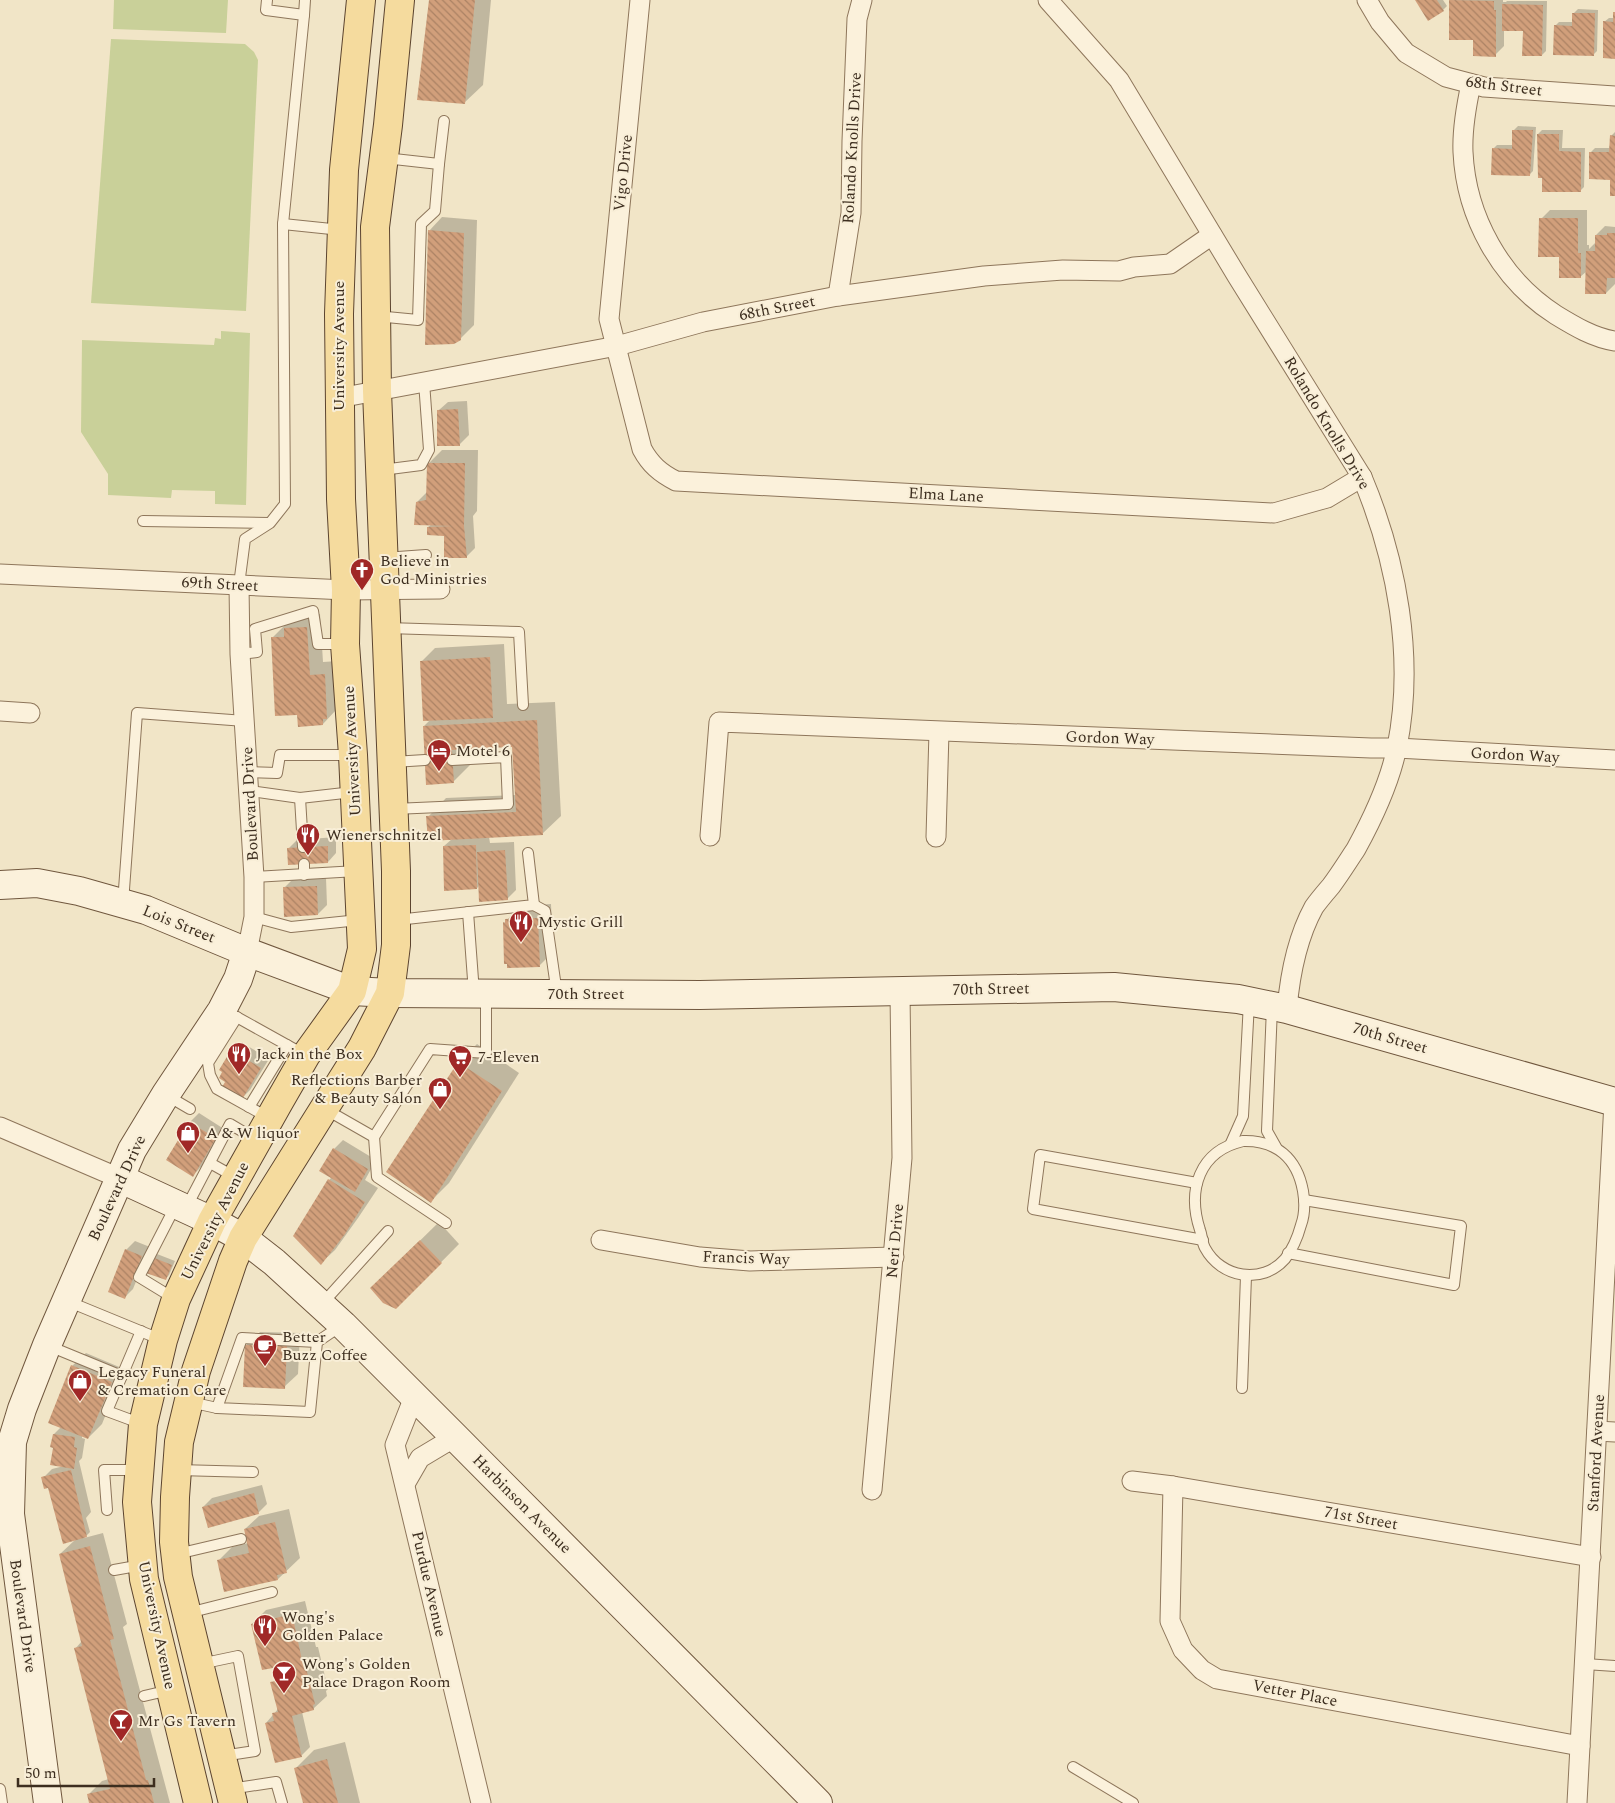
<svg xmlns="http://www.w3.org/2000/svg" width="1615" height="1803" font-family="Spectral,serif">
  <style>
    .green { fill: #c9d099 }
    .shadow { fill: #0003 }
    .building { fill: url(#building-back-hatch) }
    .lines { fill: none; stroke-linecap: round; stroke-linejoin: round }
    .lane-casing { stroke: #8e765b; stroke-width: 12 }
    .street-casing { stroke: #8e765b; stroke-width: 21 }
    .secondary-casing { stroke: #70573e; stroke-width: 30 }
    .primary-casing { stroke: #5c442f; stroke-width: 30 }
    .lane { stroke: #fbf1db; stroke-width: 10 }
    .street { stroke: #fbf1db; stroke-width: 19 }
    .secondary { stroke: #fbf1db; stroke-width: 28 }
    .primary { stroke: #f5db9e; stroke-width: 28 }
    .labels { text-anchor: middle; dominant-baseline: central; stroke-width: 4; stroke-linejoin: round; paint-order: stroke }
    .street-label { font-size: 16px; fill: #3d2e1f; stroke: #f8eed7 }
    .poi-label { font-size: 16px; fill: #3d2e1f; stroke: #f8eed7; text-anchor: start }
  </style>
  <defs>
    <pattern id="building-back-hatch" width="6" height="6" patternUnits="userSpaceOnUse" patternTransform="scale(1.25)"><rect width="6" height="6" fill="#d19f7b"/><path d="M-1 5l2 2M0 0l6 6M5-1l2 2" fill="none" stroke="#ab8264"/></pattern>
  </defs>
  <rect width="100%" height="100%" fill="#f1e5c7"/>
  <g class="green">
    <path d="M114,0H228L226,33L113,29Z"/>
    <path d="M111,39L245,44L254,52L258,60L246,311L91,303Z"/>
    <path d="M221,331L250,333L246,505L215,504V491L172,490L171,498L108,495V474L81,432L82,340L214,345L215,338L221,339Z"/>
  </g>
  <g class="shadow">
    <path d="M430,0H491L483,85L464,103Z"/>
    <path d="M1416,0H1443L1447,6L1443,10Z"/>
    <path d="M1450,0H1503V2H1506L1507,1H1547L1546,51L1542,55L1524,30H1504V46L1495,55L1474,39H1450Z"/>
    <path d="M1578,9L1598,10L1597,51L1593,55L1555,26L1559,22H1574V13Z"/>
    <path d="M1615,12V57L1604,22L1609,18H1614Z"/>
    <path d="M1518,126L1536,127L1533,171L1529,175L1493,149L1497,145H1513L1514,130Z"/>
    <path d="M1542,130H1563L1562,148H1585L1584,187L1580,191L1543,177L1537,135Z"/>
    <path d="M1615,132V195L1612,179L1591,152L1595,148H1611V136Z"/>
    <path d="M1550,210H1587V245H1589V249L1596,242V235L1605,226L1615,227V284L1606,293L1587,271L1580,277L1560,256L1541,219Z"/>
    <path d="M442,217L477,220L474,325L460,339L429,231Z"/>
    <path d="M467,401L469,435L460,444L439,410L448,402Z"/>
    <path d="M442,450H478L477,511L473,516L475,548L466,557L445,535L428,527L432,524L417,502L427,492L428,464Z"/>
    <path d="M320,614L323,662L338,661L336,710L323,724L298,714L272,638L286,624H290L299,615Z"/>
    <path d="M504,644L507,704L555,702L561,816L542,834L489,837L490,843L514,842L516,890L507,899L480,885L477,888L444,846L452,839L428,817L446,798L516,795L513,746L471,748V764L453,782L424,726L431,719L422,661L435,648Z"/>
    <path d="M336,837V853L328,862L288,849L297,840Z"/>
    <path d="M326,878L327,905L318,914L284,888L293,879Z"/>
    <path d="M551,904L553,952L539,966L504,923L520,906Z"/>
    <path d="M241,1042L269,1059L250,1090L241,1099L227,1081L232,1051Z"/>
    <path d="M477,1044L519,1073L449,1183L431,1201L459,1062Z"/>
    <path d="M199,1113L224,1129L202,1166L193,1175L167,1159L190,1122Z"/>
    <path d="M343,1140L376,1160L365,1180L378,1188L358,1218L335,1250L321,1263L329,1180L332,1177L334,1149Z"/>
    <path d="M439,1222L459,1244L396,1308L390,1270Z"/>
    <path d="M135,1241L150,1247L133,1289L125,1297L126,1250Z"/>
    <path d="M157,1254L175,1261L169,1275L165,1279L153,1258Z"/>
    <path d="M260,1332L300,1333L298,1374L284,1387L246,1345Z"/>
    <path d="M86,1353L124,1369L102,1424L88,1438L82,1435V1438L85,1439L82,1458L79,1461L91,1512L86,1518L90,1532L84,1538L103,1533L127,1624L123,1627L170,1803H91L89,1794L102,1781L109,1779L75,1649L82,1641L60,1554L76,1539L49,1486L43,1478L52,1469L64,1466L55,1447L54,1434L61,1427L72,1366Z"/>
    <path d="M262,1485L267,1504L258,1513L203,1507L212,1498Z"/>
    <path d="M289,1509L300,1558L278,1579L218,1561L232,1547L248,1543L245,1529L259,1516Z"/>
    <path d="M305,1601L316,1647H318L328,1689L326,1691L327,1696L313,1709L302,1712L310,1747L301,1756L266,1723L278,1709L272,1683L277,1678L274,1666L252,1624L266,1610Z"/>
    <path d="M345,1742L360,1803H304L296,1768L314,1750Z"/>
  </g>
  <g class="building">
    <path d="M429,0H475L465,104L417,100Z"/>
    <path d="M1415,0H1437L1444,11L1428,21Z"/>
    <path d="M1449,0L1494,1V10H1496V57L1473,56V40H1449Z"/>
    <path d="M1502,4L1543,5L1542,56H1522L1523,31H1502Z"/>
    <path d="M1613,12H1615V59L1603,58V21L1613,22Z"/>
    <path d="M1572,13H1595L1594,56L1553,55L1554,25L1572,26Z"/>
    <path d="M1512,130H1533L1530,176L1491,175L1492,148L1512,149Z"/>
    <path d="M1537,134H1559V151L1581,152V192H1542V178H1538Z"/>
    <path d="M1610,135L1615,136V196H1610V180L1589,179V152H1609Z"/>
    <path d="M1539,218H1578V253H1581V278H1559V257H1538Z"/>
    <path d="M428,230L464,233L461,340L454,344L425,345Z"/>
    <path d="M1607,233H1615V278H1607L1606,294H1585L1586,251H1595V235H1607Z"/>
    <path d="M458,409L460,446H437V410Z"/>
    <path d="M427,463H465L464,526L467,558H444V536L427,535V527L454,526L414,525L416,502L426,500Z"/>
    <path d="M307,627L310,675L325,674L327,719H323V725L298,727L297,715L275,716L271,637H284V628Z"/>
    <path d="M490,657L493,718L423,721L420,661Z"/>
    <path d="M537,720L543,835L428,841L426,816L516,812L512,747L452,750L454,783L426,785L423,726Z"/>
    <path d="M476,845L477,889L444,891L443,846Z"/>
    <path d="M328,846V863L288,865L287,848Z"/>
    <path d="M505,850L508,900L479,902L477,852Z"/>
    <path d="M317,886L318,915L284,917L283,887Z"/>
    <path d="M538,918L540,967L507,968V964H504L503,922L505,923V919Z"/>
    <path d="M231,1050L261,1068L241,1101L221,1089L225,1082L219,1078L222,1072L219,1070Z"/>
    <path d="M458,1062L502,1091L431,1203L386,1172Z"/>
    <path d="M189,1122L216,1138L193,1177L166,1160Z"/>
    <path d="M333,1148L368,1169L355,1192L319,1171Z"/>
    <path d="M328,1179L365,1202L345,1234L321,1265L293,1236Z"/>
    <path d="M420,1240L442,1263L396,1309L383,1303L370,1288Z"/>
    <path d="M125,1249L142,1256L125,1299L108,1292Z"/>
    <path d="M152,1257L172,1265L166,1280L146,1273Z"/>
    <path d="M245,1345L287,1346L285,1389L243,1387Z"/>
    <path d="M71,1365L112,1382L88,1439L48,1423Z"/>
    <path d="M53,1434L75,1437L74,1447L77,1448L74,1469L50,1465L53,1448L50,1447Z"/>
    <path d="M71,1470L87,1537L63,1544L48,1488L44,1489L41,1477Z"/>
    <path d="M254,1493L259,1514L208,1528L202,1507Z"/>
    <path d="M275,1522L287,1573L277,1575L278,1580L224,1592L217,1560L249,1553L244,1529Z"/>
    <path d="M90,1546L114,1639L110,1640L146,1780H148L154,1803H89L87,1794L110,1789L74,1648L82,1646L59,1554Z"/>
    <path d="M292,1614L302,1660H304L315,1704L313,1705L314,1710L292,1716L302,1757L275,1763L265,1723L274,1721L272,1713L278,1712L270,1682L276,1681L273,1668L262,1670L251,1624Z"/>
    <path d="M327,1759L338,1803H303L294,1768Z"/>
  </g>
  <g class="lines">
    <g class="lane-casing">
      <g id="lane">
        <path d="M304,15L305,0"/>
        <path d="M385,158L439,164L444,121"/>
        <path d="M283,224L341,230"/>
        <path d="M376,316L418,320L421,224L435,211L439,164"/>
        <path d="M382,470L421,465L429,450L424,382"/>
        <path d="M143,521L269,523"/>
        <path d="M384,558L426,555"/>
        <path d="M239,585L245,539L270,523L285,504L283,224L304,15L266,10L267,0"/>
        <path d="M387,628L519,632L523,705"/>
        <path d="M240,654L257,652L255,629L313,611L318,644H344"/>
        <path d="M393,762L425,760"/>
        <path d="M248,772L277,773L280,755H352"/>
        <path d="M250,791L300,798L353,792"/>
        <path d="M300,798L303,847"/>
        <path d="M394,809L508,804L506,757L452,760"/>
        <path d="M304,864V875"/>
        <path d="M254,877L357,871"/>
        <path d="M123,903L137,713L245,721"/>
        <path d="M534,905L545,911L557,994"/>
        <path d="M468,912L474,993"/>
        <path d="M254,917L291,927L359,920"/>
        <path d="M397,920L534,905L528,853"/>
        <path d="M1272,1007L1267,1131L1276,1147"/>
        <path d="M233,1015L305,1055"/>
        <path d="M237,1017L208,1063L210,1075L217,1089L269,1118"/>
        <path d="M166,1095L190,1109"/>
        <path d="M249,1107L287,1045"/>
        <path d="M325,1109L374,1137L430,1049L486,1053V994"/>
        <path d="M374,1137L377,1177L446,1223"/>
        <path d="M1243,1141C1276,1140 1297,1158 1303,1191C1305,1203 1305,1214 1301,1225C1298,1236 1292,1250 1285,1259C1262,1285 1221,1278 1205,1248C1202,1243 1202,1235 1200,1230C1187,1190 1199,1151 1243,1141Z"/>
        <path d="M1231,1143L1243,1116L1249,1002"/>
        <path d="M210,1163L235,1177"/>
        <path d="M1197,1183L1040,1155L1033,1209L1203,1240"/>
        <path d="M186,1208L230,1124L257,1140"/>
        <path d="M1288,1253L1454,1285L1461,1226L1304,1200"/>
        <path d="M175,1299L139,1277L176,1205"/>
        <path d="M67,1301L162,1340"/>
        <path d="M322,1304L388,1231"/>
        <path d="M141,1331L107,1411L142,1424"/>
        <path d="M317,1342L310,1412L217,1408L242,1338L317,1342L342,1325"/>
        <path d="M49,1346L122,1376"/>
        <path d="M1242,1388L1246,1276"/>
        <path d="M190,1402L217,1408"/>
        <path d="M178,1470L253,1472"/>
        <path d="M107,1510L104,1470H139"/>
        <path d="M177,1554L241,1539"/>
        <path d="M114,1570L142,1565"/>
        <path d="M188,1613L272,1592"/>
        <path d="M200,1664L238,1656L255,1751L222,1756"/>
        <path d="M1585,1664L1615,1666"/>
        <path d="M144,1696L170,1690"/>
        <path d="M1073,1767L1133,1803"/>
        <path d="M0,1789L2,1803"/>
        <path d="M230,1789L276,1782L282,1803"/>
      </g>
    </g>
    <g class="street-casing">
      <g id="street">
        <path d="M640,0L609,319L642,449C650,464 660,473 676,481L1274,513L1327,498L1362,477"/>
        <path d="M1048,0L1119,80L1237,276L1362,477C1397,560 1415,658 1397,747C1390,782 1373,818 1356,849C1348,861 1340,874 1331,886C1325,893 1319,900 1314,907C1297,938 1290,974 1287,1009"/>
        <path d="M1367,0L1380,22L1406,53L1446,77L1484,87L1615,96"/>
        <path d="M1471,84C1466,107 1462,129 1463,152C1466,217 1501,280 1556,315C1574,326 1594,338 1615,341"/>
        <path d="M838,296L851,213L852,141L857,19L862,0"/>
        <path d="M339,398L617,346L703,322L838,296L984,276L1063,270L1119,271L1134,267L1170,264L1212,235"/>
        <path d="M0,574L346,590L440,589"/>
        <path d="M239,585L240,654L254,877V917L247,952"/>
        <path d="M0,711L30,713"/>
        <path d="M710,836L719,722L1371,748H1397L1615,760"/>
        <path d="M936,837L939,732"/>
        <path d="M0,1127L119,1178"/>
        <path d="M601,1240L700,1257L750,1261L894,1257"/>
        <path d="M414,1397L395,1445L481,1803"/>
        <path d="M1597,1431L1615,1432"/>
        <path d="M1132,1481L1173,1486L1591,1557"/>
        <path d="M405,1484L420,1458L455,1437"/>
        <path d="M1173,1486L1170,1621L1183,1650L1202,1670L1217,1679L1580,1746"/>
        <path d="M872,1490L902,1158L900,991"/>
        <path d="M1577,1803L1614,1102"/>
      </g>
    </g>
    <g class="secondary-casing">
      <g id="secondary">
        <path d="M0,885L37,883L79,891L146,910L247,952L352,991L390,993L700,995L1114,987L1238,999L1287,1009L1615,1102"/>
        <path d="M119,1178L212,1221L243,1238L274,1262L343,1325L455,1437L818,1803"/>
        <path d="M48,1803L10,1514L12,1442L22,1409L47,1345L132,1150L166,1094L222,1010L238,979L247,952"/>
      </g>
    </g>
    <g class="primary-casing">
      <g id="primary">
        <path d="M198,1803L144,1579L137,1502L143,1424L163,1340L176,1299L212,1221L279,1102L306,1055L352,991L362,949L353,755L345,644L346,590L341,499L339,314L344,170L361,0"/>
        <path d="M233,1803L178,1577L174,1542L175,1497L179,1442L196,1371L233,1261L243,1238L362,1048L390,993L396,945V871L377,391L375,227L388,125L400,0"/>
      </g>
    </g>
    <use href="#lane" class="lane"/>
    <use href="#street" class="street"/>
    <use href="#secondary" class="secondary"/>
    <use href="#primary" class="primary"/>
  </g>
  <defs>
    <g id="church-pin" transform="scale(1.25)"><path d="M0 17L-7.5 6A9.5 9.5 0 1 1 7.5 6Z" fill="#a02827" stroke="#f8eed7"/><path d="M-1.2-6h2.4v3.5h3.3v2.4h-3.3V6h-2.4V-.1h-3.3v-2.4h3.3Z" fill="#fff"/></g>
    <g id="hotel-pin" transform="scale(1.25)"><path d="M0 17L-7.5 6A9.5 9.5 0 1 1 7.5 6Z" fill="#a02827" stroke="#f8eed7"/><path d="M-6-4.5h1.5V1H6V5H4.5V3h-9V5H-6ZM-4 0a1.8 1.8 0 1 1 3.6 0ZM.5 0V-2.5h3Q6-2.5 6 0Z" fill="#fff"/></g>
    <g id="restaurant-pin" transform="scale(1.25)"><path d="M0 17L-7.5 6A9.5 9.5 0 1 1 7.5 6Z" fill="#a02827" stroke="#f8eed7"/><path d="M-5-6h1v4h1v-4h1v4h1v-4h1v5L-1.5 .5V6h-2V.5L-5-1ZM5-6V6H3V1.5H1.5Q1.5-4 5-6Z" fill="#fff"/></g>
    <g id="supermarket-pin" transform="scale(1.25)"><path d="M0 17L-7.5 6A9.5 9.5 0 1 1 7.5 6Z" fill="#a02827" stroke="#f8eed7"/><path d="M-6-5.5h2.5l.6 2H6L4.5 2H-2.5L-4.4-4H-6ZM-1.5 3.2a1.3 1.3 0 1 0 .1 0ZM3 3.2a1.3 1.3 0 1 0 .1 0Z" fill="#fff"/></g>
    <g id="shop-pin" transform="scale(1.25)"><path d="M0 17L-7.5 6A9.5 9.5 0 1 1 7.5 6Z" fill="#a02827" stroke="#f8eed7"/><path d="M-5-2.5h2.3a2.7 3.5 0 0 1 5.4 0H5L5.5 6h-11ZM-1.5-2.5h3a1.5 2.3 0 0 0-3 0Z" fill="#fff"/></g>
    <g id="cafe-pin" transform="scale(1.25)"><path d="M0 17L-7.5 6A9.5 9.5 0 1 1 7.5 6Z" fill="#a02827" stroke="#f8eed7"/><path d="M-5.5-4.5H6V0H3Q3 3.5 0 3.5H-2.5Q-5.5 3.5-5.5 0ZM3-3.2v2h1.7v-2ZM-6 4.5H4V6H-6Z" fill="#fff"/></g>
    <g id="bar-pin" transform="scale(1.25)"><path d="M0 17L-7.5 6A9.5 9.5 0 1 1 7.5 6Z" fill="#a02827" stroke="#f8eed7"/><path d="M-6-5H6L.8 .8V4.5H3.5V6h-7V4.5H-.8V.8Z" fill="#fff"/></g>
  </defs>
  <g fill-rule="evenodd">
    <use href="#church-pin" x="362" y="570"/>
    <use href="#hotel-pin" x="439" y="751"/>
    <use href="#restaurant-pin" x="308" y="835"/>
    <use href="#restaurant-pin" x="521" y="922"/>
    <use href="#restaurant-pin" x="239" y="1054"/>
    <use href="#supermarket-pin" x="460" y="1057"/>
    <use href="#shop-pin" x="440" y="1089"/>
    <use href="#shop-pin" x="188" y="1133"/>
    <use href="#cafe-pin" x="265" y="1346"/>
    <use href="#shop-pin" x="80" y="1381"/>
    <use href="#restaurant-pin" x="265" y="1626"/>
    <use href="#bar-pin" x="284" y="1673"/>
    <use href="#bar-pin" x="121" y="1721"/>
  </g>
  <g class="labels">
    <g class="street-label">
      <text transform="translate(1504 86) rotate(7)">68th Street</text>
      <text transform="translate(852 148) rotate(-87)">Rolando Knolls Drive</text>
      <text transform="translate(623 173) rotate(-84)">Vigo Drive</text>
      <text transform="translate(777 308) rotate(-11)">68th Street</text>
      <text transform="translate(339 346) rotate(-90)">University Avenue</text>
      <text transform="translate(1327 423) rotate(59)">Rolando Knolls Drive</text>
      <text transform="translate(946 495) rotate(3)">Elma Lane</text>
      <text transform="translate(220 584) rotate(3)">69th Street</text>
      <text transform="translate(1110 738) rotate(2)">Gordon Way</text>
      <text transform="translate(352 751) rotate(-93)">University Avenue</text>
      <text transform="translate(1515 755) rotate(3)">Gordon Way</text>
      <text transform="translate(250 804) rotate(-93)">Boulevard Drive</text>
      <text transform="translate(179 924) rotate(22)">Lois Street</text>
      <text transform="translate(991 989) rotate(-1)">70th Street</text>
      <text x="586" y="994">70th Street</text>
      <text transform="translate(1390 1038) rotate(16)">70th Street</text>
      <text transform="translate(117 1188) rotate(-65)">Boulevard Drive</text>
      <text transform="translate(215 1221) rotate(-63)">University Avenue</text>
      <text transform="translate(895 1241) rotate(-85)">Neri Drive</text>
      <text transform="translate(746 1258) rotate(2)">Francis Way</text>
      <text transform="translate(1596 1453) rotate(-87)">Stanford Avenue</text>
      <text transform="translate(522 1504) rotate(45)">Harbinson Avenue</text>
      <text transform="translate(1361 1518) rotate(10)">71st Street</text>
      <text transform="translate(429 1584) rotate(77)">Purdue Avenue</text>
      <text transform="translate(23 1616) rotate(82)">Boulevard Drive</text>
      <text transform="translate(157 1625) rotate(78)">University Avenue</text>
      <text transform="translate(1295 1693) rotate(11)">Vetter Place</text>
    </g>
    <g class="poi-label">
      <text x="380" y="561">Believe in<tspan x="380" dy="18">God Ministries</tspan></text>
      <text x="456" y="751">Motel 6</text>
      <text x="326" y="835">Wienerschnitzel</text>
      <text x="538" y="922">Mystic Grill</text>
      <text x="256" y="1054">Jack in the Box</text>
      <text x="478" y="1057">7-Eleven</text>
      <text x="422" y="1080" text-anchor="end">Reflections Barber<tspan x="422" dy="18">&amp; Beauty Salon</tspan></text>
      <text x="206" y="1133">A &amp; W liquor</text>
      <text x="282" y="1337">Better<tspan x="282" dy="18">Buzz Coffee</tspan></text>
      <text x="98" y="1372">Legacy Funeral<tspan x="98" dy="18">&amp; Cremation Care</tspan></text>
      <text x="282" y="1617">Wong's<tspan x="282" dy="18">Golden Palace</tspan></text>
      <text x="302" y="1664">Wong's Golden<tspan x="302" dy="18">Palace Dragon Room</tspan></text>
      <text x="138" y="1721">Mr Gs Tavern</text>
    </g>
  </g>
  <path d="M18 1778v8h136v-8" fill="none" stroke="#3d2e1f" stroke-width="2.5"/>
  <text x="25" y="1778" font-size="15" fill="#3d2e1f" stroke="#f8eed7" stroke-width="4" paint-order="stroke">50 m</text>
</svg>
